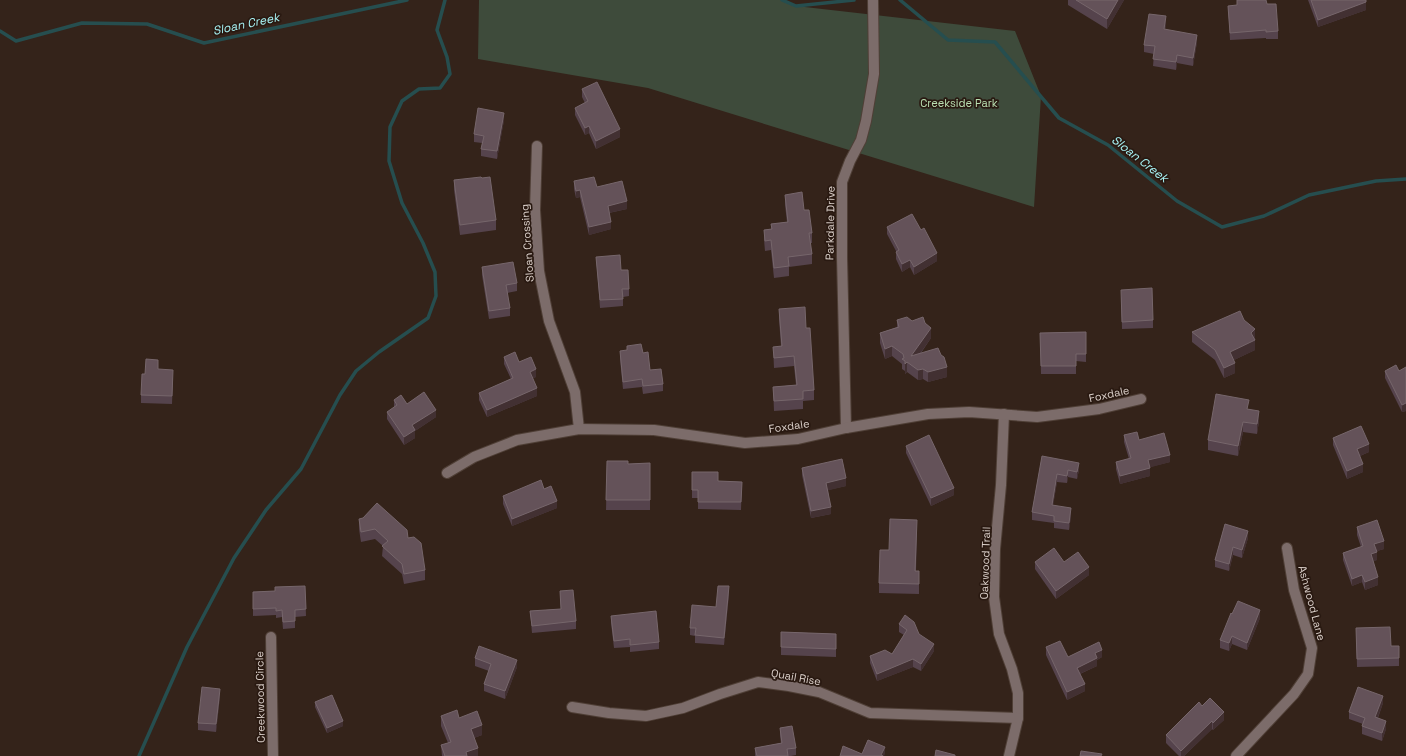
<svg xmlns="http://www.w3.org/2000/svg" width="1406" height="756" font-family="'Space Grotesk',sans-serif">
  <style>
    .green { fill: #3e4b3b }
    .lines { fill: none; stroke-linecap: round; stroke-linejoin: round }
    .stream { stroke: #264e4f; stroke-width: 3.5 }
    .minor-casing { stroke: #4f3f36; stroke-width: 12 }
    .minor { stroke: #7c6c6a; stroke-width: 10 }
    .wall { fill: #55434c }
    .shaded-wall { fill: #423032 }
    .building { fill: #645259; stroke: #76666b }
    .labels { text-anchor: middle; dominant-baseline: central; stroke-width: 3.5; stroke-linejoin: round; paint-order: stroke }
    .park-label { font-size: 11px; fill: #bae0b2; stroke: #291911 }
    .street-label { font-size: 11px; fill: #dcd1cb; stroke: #291911 }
    .water-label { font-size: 12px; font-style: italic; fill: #a7f3f5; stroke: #291911 }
  </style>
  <rect width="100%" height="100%" fill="#34231a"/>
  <path class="green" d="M479,0H782L796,6L1015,31L1041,96L1034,207L648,88L478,59Z"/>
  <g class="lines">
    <g class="stream">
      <path d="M782,0L796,6L854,0"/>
      <path d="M900,0L948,40L995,42L1059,118L1108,145L1177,201L1222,227L1264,216L1309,195L1376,181L1406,179"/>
      <path d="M0,31L16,41L82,23L147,24L204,43L407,0"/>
      <path d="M139,756L187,647L234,558L266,510L301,469L340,395L356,371L379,352L428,318L436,296L435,272L423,243L402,203L389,161L390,127L402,101L419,89L440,88L450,74L447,57L437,30L445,0"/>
    </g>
    <g class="minor-casing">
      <g id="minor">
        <path d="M537,146L535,210L539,271L549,321L575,392L579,429"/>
        <path d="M1004,414L1001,485L995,549L994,597L999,634L1012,669L1018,693V718L1009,756"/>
        <path d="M846,428L842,257V182L850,161L861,140L866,121L874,74L873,0"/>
        <path d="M447,473L474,457L517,440L579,429L654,430L745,443L798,439L846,428L928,414L969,412L1037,417L1099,409L1141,399"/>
        <path d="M271,637L273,756"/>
        <path d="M572,707L609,713L646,716L683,708L720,694L758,682L789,686L819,692L870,713L1018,718"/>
        <path d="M1236,756L1294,694L1308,674L1312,648L1294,590L1287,548"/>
      </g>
    </g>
    <use href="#minor" class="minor"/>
  </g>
  <g class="wall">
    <path d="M1068,0H1124L1107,29L1068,5Z"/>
    <path d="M1237,0L1267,4L1278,31V39H1266V38L1230,40L1228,6L1237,5Z"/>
    <path d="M1308,0H1366V10L1318,27Z"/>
    <path d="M1166,24L1165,30L1197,42L1193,66L1177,63L1176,70L1153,66L1154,54L1144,52V45Z"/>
    <path d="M582,89L620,137L596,149L589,133L585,135L575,115V108L585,103L582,97Z"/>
    <path d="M504,120L497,159L481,156V149L482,143L474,142V134Z"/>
    <path d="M454,180L496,220V230L460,235L454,190Z"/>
    <path d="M574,181L627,209L609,213L611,229L589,235L580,197L576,198L574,189Z"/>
    <path d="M785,195L804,210L812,233V243H810L812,254V264L789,267V276L774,278L771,250L765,251L764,240V230L771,229V224L787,222L785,205Z"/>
    <path d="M887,227L937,261L914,275L910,267L902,272L896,259V251L887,234Z"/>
    <path d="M596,257L621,270L629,289V296L623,297V306L600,308Z"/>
    <path d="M482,267L517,283V291L507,293L510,308V316L489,319L482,275Z"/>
    <path d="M1121,297L1153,320V328L1122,329Z"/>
    <path d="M779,309L806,328L814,390V400L803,401V409L774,411L773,387L796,385L794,366L774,368L773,347L781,346L779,319Z"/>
    <path d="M897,320L912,321L925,323L931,338L921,353L947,377L928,382L923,379L918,380L907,372L905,374V371L902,369V364L892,356L885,359L880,343V333L897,327Z"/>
    <path d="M1244,320L1255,339V350L1234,360L1235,373L1224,378L1215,360L1192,342V332Z"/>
    <path d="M1086,332V362L1076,361V374H1041L1040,333Z"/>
    <path d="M627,346L643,353L650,370L663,384V391L643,394L642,387L623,389L620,359V351L627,350Z"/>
    <path d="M504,357L519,362L536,377L533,378L537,396L487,417L479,400V393L511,379L504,364Z"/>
    <path d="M1406,367V411L1402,412L1385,378V371H1399Z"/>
    <path d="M158,369L173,378L172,404L141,403V395L145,374Z"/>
    <path d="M394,400L407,404L436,417L415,431V438L404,445L387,419V412L394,408Z"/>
    <path d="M1249,409L1259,421L1257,434L1243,432L1238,456L1208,450V440Z"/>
    <path d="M1124,435L1139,440L1170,462L1150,467V476L1120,484L1116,469V462L1129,459L1124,442Z"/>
    <path d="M1333,438L1369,452L1360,456L1363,472L1347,479L1333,445Z"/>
    <path d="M906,446L954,495L931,506L906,453Z"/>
    <path d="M1042,456L1079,470L1077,479L1068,477L1067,483L1057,482L1053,505L1071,516L1069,530L1054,528V523L1032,520V512Z"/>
    <path d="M607,461L628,464L650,463V510H606Z"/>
    <path d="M802,468L846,486L828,490L831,514L811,518L802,475Z"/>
    <path d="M692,472L718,481L742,482L741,510L698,509V498H692Z"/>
    <path d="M544,489L557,508L512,526L503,504V496Z"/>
    <path d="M359,519L408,538L425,570V580L404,584L402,574L382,556L383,546L375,539L361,542L359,529Z"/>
    <path d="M1225,524L1248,538L1242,558L1233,555L1229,571L1215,567V560Z"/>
    <path d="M1357,527L1384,549L1377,551V560L1373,561L1378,585L1365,590L1362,582L1352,586L1343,560V553L1361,547L1357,535Z"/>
    <path d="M917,530L916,571L919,581V594L879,593V583L889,550Z"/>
    <path d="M1035,562H1064L1089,575L1056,599L1035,569Z"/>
    <path d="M305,586L306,616L295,617V628L283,629L282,617L276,618V615L253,616V592L275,591Z"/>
    <path d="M560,591L576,621V629L532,633L530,611L561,609Z"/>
    <path d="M729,594L724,645L695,643V636L690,635V628L716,607Z"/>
    <path d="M611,616L659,642V649L630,652V647L614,648L611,623Z"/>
    <path d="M1260,618L1247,650L1232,644L1229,651L1220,648V640Z"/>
    <path d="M899,624L919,634L934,651L921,671L913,667L877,681L870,663V656L892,654L904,635L899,632Z"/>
    <path d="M1356,628L1391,646H1399V666L1357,667Z"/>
    <path d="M781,632L836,634V657L781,655Z"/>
    <path d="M1046,647L1068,657H1102L1097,660V666L1080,674L1085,691L1067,700L1046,655Z"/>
    <path d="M475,658L517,667L505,699L484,691V684L489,671L475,666Z"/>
    <path d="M220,696L216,732L198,730V723Z"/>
    <path d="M315,702L343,726L327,733L315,707Z"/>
    <path d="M1383,703L1378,718L1386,729L1382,741L1362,734V726L1363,724L1349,719V712Z"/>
    <path d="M1202,706L1224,720L1213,730L1212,729L1184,756H1179L1166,743V735Z"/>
    <path d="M441,716L459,718L482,735L474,738L478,756H442L441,745L448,743L441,726Z"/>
    <path d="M780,728L796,748V755L791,756H755V748L781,743L780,736Z"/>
  </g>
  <g class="shaded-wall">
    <path d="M1118,0H1124L1107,29V19Z"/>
    <path d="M1366,2V10L1318,27V20Z"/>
    <path d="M1166,16V24L1164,37V29Z"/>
    <path d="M1197,35V42L1193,66V58Z"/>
    <path d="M1177,55V63L1176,70V62Z"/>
    <path d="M504,113V120L497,159V151Z"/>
    <path d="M589,126V133L585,135V128Z"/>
    <path d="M620,129V137L596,149V141Z"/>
    <path d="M580,190V197L576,198V191Z"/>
    <path d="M627,201V209L608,213V206Z"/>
    <path d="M611,222V229L589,235V227Z"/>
    <path d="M937,253V261L914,275V267Z"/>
    <path d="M910,260V267L902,272V264Z"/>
    <path d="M931,328V338L911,366V356Z"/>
    <path d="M1255,329V339L1253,341L1255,340V350L1230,362V352L1251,333Z"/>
    <path d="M892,346V356L885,359V349Z"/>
    <path d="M907,362V372L905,374V364Z"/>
    <path d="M1235,363V373L1224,378V368Z"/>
    <path d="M947,367V377L928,382V372Z"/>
    <path d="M536,369V377L530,379V372Z"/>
    <path d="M923,369V379L918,380V370Z"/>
    <path d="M537,388V396L487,417V410Z"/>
    <path d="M1406,403V411L1402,412V405Z"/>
    <path d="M436,410V417L415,431V438L404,445V437L412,425Z"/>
    <path d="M1259,411V421L1257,434V424Z"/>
    <path d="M1243,422V432L1238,456V446Z"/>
    <path d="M1369,444V452L1357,457V449Z"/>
    <path d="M1170,455V462L1148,468V460Z"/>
    <path d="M1079,463V470L1077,479V472Z"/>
    <path d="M1363,464V472L1347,479V471Z"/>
    <path d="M1150,468V476L1120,484V476Z"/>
    <path d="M1068,470V477L1067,483V476Z"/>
    <path d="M1057,474V482L1052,512V505Z"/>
    <path d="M846,478V486L826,491V483Z"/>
    <path d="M954,488V495L931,506V498Z"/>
    <path d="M557,501V508L512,526V519Z"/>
    <path d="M831,507V514L811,518V511Z"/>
    <path d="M1071,508V516L1069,530V523Z"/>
    <path d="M1248,531V538L1242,558V550Z"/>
    <path d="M1384,541V549L1374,552V544Z"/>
    <path d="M1233,547V555L1229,571V564Z"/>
    <path d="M1377,552V560L1371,562V554Z"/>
    <path d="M1089,567V575L1056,599V591Z"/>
    <path d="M1362,575V582L1352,586V579Z"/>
    <path d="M1378,577V585L1365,590V582Z"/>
    <path d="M729,586V594L724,645V638Z"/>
    <path d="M1260,610V618L1247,650V643Z"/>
    <path d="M1232,636V644L1229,651V643Z"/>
    <path d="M934,644V651L921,671V664Z"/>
    <path d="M1102,650V657L1097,660V666L1077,675V668L1095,653Z"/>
    <path d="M913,659V667L877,681V674Z"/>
    <path d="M517,660V667L505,699V691Z"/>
    <path d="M1085,684V691L1067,700V692Z"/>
    <path d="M220,689V696L216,732V724Z"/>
    <path d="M1383,696V703L1375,725V717Z"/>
    <path d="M1224,712V720L1213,730V723Z"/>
    <path d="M343,721V726L327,733V728Z"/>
    <path d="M1212,721V729L1184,756H1181V751Z"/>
    <path d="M1386,721V729L1382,741V733Z"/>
    <path d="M482,725V735L471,739V729Z"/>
    <path d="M885,747V754L884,756H881Z"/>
    <path d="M478,748V756H466V752Z"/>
  </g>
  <g class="building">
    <path d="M1076,0H1118L1107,19Z"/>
    <path d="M1237,0H1266L1267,4H1276L1278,31L1266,32V30L1230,33L1228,6L1237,5Z"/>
    <path d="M1311,0H1366V2L1318,20Z"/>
    <path d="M1149,14L1166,16L1164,29L1197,35L1193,58L1177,55L1176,62L1153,59L1155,46L1144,45Z"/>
    <path d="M597,82L620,129L596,141L589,126L585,128L575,108L588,101L582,89Z"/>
    <path d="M478,108L504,113L497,151L481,149L484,136L474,134Z"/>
    <path d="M481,177L482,178L490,177L496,220L460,225L454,180Z"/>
    <path d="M594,177L597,187L622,181L627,201L608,206L611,222L589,227L580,190L576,191L574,181Z"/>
    <path d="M802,192L804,210H809L812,233H809L812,254L788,257L789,266L774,268L771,240L765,241L764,230L772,229L771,224L788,222L785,195Z"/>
    <path d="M912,214L921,230L924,228L937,253L914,267L910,260L902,264L896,252L899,250L887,227Z"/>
    <path d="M620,255L621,270H628L629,289H622L623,299L600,300L596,257Z"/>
    <path d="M513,262L517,283L506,285L510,308L489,311L482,267Z"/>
    <path d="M1152,288L1153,320L1122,322L1121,290Z"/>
    <path d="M805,307L806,328H810L814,390L803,391V399L774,401L773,387L797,385L794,356L774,358L773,347L782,346L779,309Z"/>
    <path d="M1240,311L1244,320L1255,329L1251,333L1255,340L1230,352L1235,363L1224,368L1215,350L1192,332Z"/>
    <path d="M907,317L912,321L923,317L925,323L931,328L911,356L938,348L941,355L944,357L947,367L928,372L923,369L918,370L907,362L905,364V361L902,359L904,358L903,354L892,346L885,349L880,333L899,327L897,320Z"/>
    <path d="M1086,332V354H1076V366H1041L1040,333Z"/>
    <path d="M641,344L643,353L648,352L650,370L661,369L663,384L643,386L642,379L623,382L620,351L627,350V346Z"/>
    <path d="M515,352L519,362L531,357L536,369L530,372L537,388L487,410L479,393L513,378L504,357Z"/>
    <path d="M146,359L158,360V369L173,370L172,396L141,395L142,374H145Z"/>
    <path d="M1396,365L1399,371L1406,367V403L1402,405L1385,371Z"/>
    <path d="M424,392L436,410L412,425L415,430L404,437L387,412L397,405L394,400L401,395L407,404Z"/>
    <path d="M1216,394L1249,400L1247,409L1259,411L1257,424L1243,422L1238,446L1208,440Z"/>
    <path d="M1361,426L1369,444L1357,449L1363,464L1347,471L1333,438Z"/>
    <path d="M1137,432L1139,440L1164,433L1170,455L1148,460L1150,468L1120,476L1116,462L1131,458L1124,435Z"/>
    <path d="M929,435L954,488L931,498L906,446Z"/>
    <path d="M1042,456L1079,463L1077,472L1068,470L1067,476L1057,474L1052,505L1071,508L1069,523L1054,521V516L1032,512Z"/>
    <path d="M842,459L846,478L826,483L831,507L811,511L802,468Z"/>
    <path d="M607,461H628V464L650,463V500H606Z"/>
    <path d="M692,472H718V481L742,482L741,502H698V490H692Z"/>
    <path d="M541,480L544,489L551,486L557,501L512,519L503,496Z"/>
    <path d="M377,503L407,530L408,538L414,537L421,543L425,570L404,574L402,564L382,546L388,541L375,529L361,532L359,519L363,518Z"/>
    <path d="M890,519L917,520L915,571H919V584L879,583L880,550H889Z"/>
    <path d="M1377,520L1384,541L1374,544L1377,552L1371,554L1378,577L1365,582L1362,575L1352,579L1343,553L1363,546L1357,527Z"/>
    <path d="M1225,524L1248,531L1242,550L1233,547L1229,564L1215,560Z"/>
    <path d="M1054,548L1064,562L1078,552L1089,567L1056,591L1035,562Z"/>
    <path d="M305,586L306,609L295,610V621L283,622L282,610L276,611V608L253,609V592L275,591V587Z"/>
    <path d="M718,586H729L724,638L695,635L696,628H690L692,605L716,607Z"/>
    <path d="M573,590L576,621L532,626L530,611L561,609L560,591Z"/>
    <path d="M1238,601L1260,610L1247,643L1232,636L1229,643L1220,640L1231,613L1232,614Z"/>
    <path d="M656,611L659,642L630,645V639L614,641L611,616Z"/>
    <path d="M905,615L914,622L919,634L934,644L921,664L913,659L877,674L870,656L885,650L892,654L907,630L899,624Z"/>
    <path d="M1390,627L1391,646H1399V658L1357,659L1356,628Z"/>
    <path d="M781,632L836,634V649L781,647Z"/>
    <path d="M1060,641L1068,657L1099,642L1102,650L1095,653L1097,658L1077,668L1085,684L1067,692L1046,647Z"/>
    <path d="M479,646L517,660L505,691L484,684L491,664L475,658Z"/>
    <path d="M202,687L220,689L216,724L198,723Z"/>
    <path d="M1358,687L1383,696L1375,717L1386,721L1382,733L1362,726L1365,718L1349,712Z"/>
    <path d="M332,695L343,721L327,728L315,702Z"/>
    <path d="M1210,698L1224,712L1213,723L1212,721L1181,751L1166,735L1199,702L1202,706Z"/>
    <path d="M457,710L459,718L477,711L482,725L471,729L478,748L466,752L467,756H444H445L441,745L451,742L441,716Z"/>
    <path d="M792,726L796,748L787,749L788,756H757L755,748L782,743L780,728Z"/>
    <path d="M868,740L885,747L881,755L883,756H840L843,746L862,754Z"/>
    <path d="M936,750L955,755V756H935Z"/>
    <path d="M1081,751L1102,754L1101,756H1080Z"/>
  </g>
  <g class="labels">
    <g class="park-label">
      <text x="959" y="103">Creekside Park</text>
    </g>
    <g class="street-label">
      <text transform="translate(830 223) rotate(-89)">Parkdale Drive</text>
      <text transform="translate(527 243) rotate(-94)">Sloan Crossing</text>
      <text transform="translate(1109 394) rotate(-12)">Foxdale</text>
      <text transform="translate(789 426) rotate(-8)">Foxdale</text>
      <text transform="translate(985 563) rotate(-88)">Oakwood Trail</text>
      <text transform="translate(1312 603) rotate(75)">Ashwood Lane</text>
      <text transform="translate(796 677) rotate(10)">Quail Rise</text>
      <text transform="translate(260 697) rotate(-91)">Creekwood Circle</text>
    </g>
    <g class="water-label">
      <text transform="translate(246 24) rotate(-12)">Sloan Creek</text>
      <text transform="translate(1140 159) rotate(38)">Sloan Creek</text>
    </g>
  </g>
</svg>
